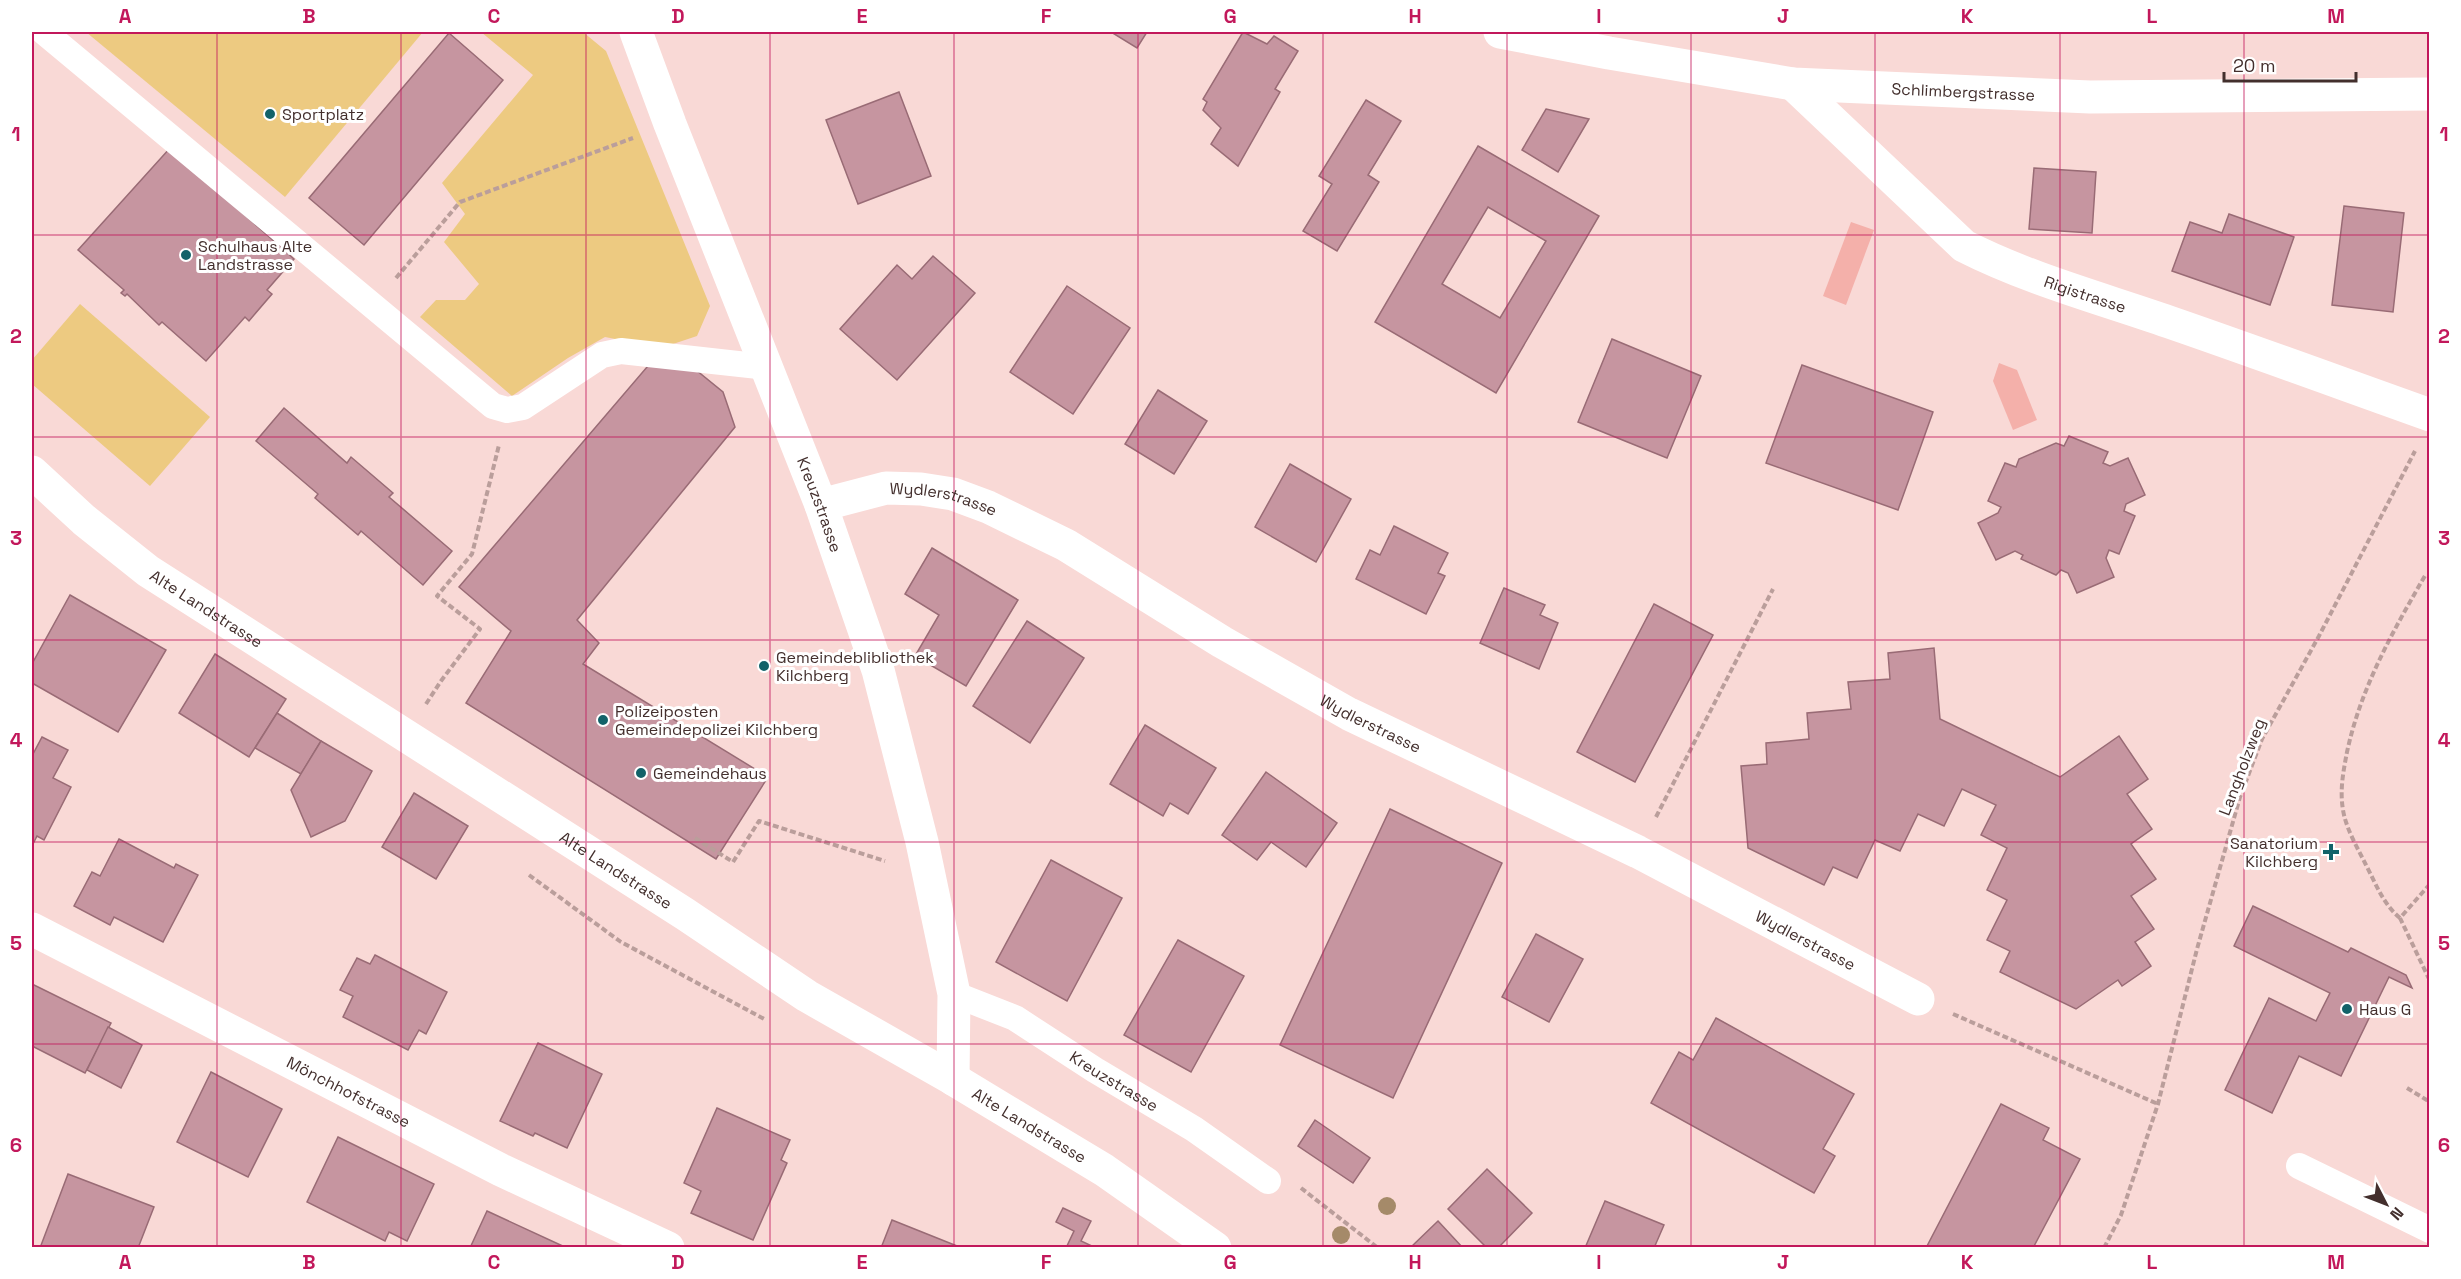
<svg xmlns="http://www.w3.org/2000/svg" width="2461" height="1279" font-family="'Space Grotesk',sans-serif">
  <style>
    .green { fill: #edca81 }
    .water { fill: #f4b0aa }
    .building { fill: #c695a0; stroke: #996b75; stroke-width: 1.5; fill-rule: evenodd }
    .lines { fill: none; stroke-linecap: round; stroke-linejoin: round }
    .path { stroke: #ba9e9b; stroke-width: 4; stroke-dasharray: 6 3; stroke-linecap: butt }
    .service { stroke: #fff; stroke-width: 26 }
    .minor { stroke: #fff; stroke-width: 33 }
    .tertiary { stroke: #fff; stroke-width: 33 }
    .tree { fill: #a58a69 }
    .grid { fill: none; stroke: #c2185b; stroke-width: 1.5; stroke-opacity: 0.55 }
    .poi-dot { fill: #126269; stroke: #fff; stroke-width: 2 }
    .labels { text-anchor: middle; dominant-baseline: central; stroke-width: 6; stroke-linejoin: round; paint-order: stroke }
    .street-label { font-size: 16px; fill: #432f2d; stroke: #fff }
    .poi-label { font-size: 16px; fill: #432f2d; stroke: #fff; text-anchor: start }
    .neatline { fill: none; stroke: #c2185b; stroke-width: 2 }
    .grid-label { font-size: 20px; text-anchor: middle; font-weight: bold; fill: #c2185b }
  </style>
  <rect width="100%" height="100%" fill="#f9d9d6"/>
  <g class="green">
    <path d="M86,32H423L285,197Z"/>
    <path d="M481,32H583L606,51L710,306L697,336L661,348L605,337L568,358L512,396L420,317L436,300H465L479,284L444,242L465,214L442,183L533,75Z"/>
    <path d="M80,304L210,417L150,486L32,384V360Z"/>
  </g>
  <g class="water">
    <path d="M1851,222L1874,230L1846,305L1823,296Z"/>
    <path d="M1999,363L2017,370L2037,420L2013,430L1993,381Z"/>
  </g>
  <g class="building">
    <path d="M1111,32H1147L1137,48Z"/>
    <path d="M1243,32L1267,44L1274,36L1298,51L1275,89L1280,92L1238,166L1211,144L1221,128L1203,110L1207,102L1203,99Z"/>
    <path d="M449,33L503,80L364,245L309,198Z"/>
    <path d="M899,92L931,176L858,204L826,120Z"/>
    <path d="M1366,100L1401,121L1368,175L1379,182L1337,251L1303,231L1332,184L1319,176Z"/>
    <path d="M1546,109L1589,119L1558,172L1522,150Z"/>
    <path d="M1478,146L1599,216L1496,393L1375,322ZM1488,207L1546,241L1500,318L1442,284Z"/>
    <path d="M170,148L294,259L267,290L272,294L254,315L249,321L245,317L206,361L162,322L159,325L127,294L125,296L121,293L124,290L78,250Z"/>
    <path d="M2034,168L2096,172L2092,233L2029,229Z"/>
    <path d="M2344,206L2404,213L2393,312L2332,305Z"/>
    <path d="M2229,214L2294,237L2270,305L2172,271L2190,222L2222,233Z"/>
    <path d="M933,256L975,293L897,380L840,329L897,265L912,279Z"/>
    <path d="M1067,286L1130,328L1073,414L1010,372Z"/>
    <path d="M1612,339L1701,376L1667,458L1578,422Z"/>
    <path d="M653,360L691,366L723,392L735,427L577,620L599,643L583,664L768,777L716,859L466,703L511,631L459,587Z"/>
    <path d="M1802,365L1933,412L1898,510L1766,463Z"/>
    <path d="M1158,390L1207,421L1174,474L1125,444Z"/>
    <path d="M284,408L347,463L351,457L393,493L389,497L452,551L423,585L361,531L358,535L315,498L318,494L256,441Z"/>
    <path d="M2069,436L2108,452L2103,463L2110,466L2128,458L2145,495L2126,504L2124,511L2135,516L2119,554L2109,550L2106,558L2114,577L2077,593L2068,573L2061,570L2056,575L2021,559L2023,555L2015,551L1996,560L1978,523L1998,513L2001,507L1988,501L2005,463L2016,467L2019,459L2056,443L2064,446Z"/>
    <path d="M1290,464L1351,499L1316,562L1255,527Z"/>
    <path d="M1394,526L1448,553L1438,573L1445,576L1426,614L1356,579L1370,550L1380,555Z"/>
    <path d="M932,548L1018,600L966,686L915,656L939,615L905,594Z"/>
    <path d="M1504,588L1545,605L1540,615L1558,623L1539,669L1480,643Z"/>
    <path d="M70,595L166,650L118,732L32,683V664Z"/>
    <path d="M1654,604L1713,635L1635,782L1577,752Z"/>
    <path d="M1027,621L1084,658L1030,743L973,706Z"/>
    <path d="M1934,648L1940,719L2060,777L2119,736L2148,779L2127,794L2152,829L2131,844L2156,879L2131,896L2154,929L2135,942L2151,966L2122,986L2118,980L2076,1009L2000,972L2010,951L1987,940L2007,900L1987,890L2007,848L1981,835L1996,805L1962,789L1944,826L1918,814L1900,851L1875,840L1857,878L1833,867L1824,885L1748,848L1741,766L1767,764L1766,743L1809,739L1807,713L1851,709L1848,682L1890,679L1888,653Z"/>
    <path d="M215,654L286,699L249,757L179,713Z"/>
    <path d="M277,713L321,741L301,774L255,748Z"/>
    <path d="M1145,725L1216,768L1188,814L1170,803L1163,816L1110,784Z"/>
    <path d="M42,737L68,750L53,778L71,787L44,840L37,836L32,846V756Z"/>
    <path d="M321,741L372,771L345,821L311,837L291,790Z"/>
    <path d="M1266,772L1337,823L1306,867L1271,842L1257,860L1222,835Z"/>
    <path d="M414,793L468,826L436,879L382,847Z"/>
    <path d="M1390,809L1502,863L1393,1098L1280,1045Z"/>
    <path d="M119,839L174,868L176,864L198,875L163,942L114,917L110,925L74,906L92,872L100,876Z"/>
    <path d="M1051,860L1122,898L1067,1001L996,962Z"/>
    <path d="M2253,906L2348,952L2351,948L2406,975L2412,988L2389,977L2341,1076L2299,1056L2272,1113L2225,1090L2269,998L2316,1021L2330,993L2234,946Z"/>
    <path d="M1536,934L1583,959L1549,1022L1502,997Z"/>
    <path d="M1178,940L1244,976L1191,1072L1124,1035Z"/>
    <path d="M375,955L447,992L426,1034L419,1030L408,1050L343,1017L353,996L340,990L357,958L370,964Z"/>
    <path d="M34,985L111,1023L85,1073L32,1046V986Z"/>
    <path d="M1716,1018L1854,1094L1823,1149L1835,1156L1814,1193L1651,1103L1679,1052L1693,1060Z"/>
    <path d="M108,1027L142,1045L121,1088L87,1070Z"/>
    <path d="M538,1043L602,1074L567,1148L535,1133L533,1136L500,1121Z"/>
    <path d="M211,1072L282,1109L248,1177L177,1142Z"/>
    <path d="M2001,1104L2049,1128L2043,1140L2080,1159L2033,1248H1926Z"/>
    <path d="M717,1108L790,1140L781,1160L787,1163L753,1240L691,1213L701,1191L684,1183Z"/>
    <path d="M1315,1120L1370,1158L1353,1183L1298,1146Z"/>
    <path d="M338,1137L434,1184L407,1241L389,1232L385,1241L307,1202Z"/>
    <path d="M1487,1169L1532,1213L1498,1248H1487L1448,1209Z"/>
    <path d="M68,1174L154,1207L138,1248H40Z"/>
    <path d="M1605,1201L1664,1225L1654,1248H1585Z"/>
    <path d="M1063,1208L1091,1221L1081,1241L1096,1248H1066L1074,1231L1056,1222Z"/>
    <path d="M487,1211L567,1248H470Z"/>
    <path d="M892,1220L962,1248H881Z"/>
    <path d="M1438,1221L1463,1248H1410Z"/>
  </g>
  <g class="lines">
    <g class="path">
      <path d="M396,278L460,202L633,138"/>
      <path d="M426,704L441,681L480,629L437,596L472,554L499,445"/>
      <path d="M1656,817L1773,589"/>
      <path d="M695,838L733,862L759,821L885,861"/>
      <path d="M529,875L621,942L766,1020"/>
      <path d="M2430,884L2400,918L2430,981"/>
      <path d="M2400,918C2383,904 2376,884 2366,865C2358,849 2348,832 2344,815C2339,793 2343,773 2347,752C2361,687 2393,631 2426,574"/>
      <path d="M1953,1014L2158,1104"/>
      <path d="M2407,1088L2430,1102"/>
      <path d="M1301,1188L1378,1248"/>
      <path d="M2104,1248L2121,1215L2158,1104L2197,949L2240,797L2262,739L2319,636L2415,451"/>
    </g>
    <g class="service">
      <path d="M44,32L493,406L507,410L523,407L602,355L621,351L766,367"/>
      <path id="s1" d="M954,994L1015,1018L1095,1070L1194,1129L1268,1181"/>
      <path d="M2299,1166L2430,1230"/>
    </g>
    <g class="minor">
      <path id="s2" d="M636,32L670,124L821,505L878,670L922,842L954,994L953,1079"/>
      <path id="s3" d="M1500,32L1609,53L1793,84L2090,97L2430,94"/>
      <path id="s4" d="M1793,84L1964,246C2029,279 2100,298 2169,322C2256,352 2343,384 2430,415"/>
      <path id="s5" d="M821,505L886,488L921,489L953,494L988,507L1066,545L1222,642L1349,714L1638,852L1918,999"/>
      <path id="s6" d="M32,929L501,1170L668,1248"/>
    </g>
    <path class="tertiary" id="s7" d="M32,472L84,520L148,571L685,914L807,996L953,1079L1104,1170L1215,1248"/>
  </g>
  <g class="tree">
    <circle cx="1387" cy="1206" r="9"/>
    <circle cx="1341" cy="1235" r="9"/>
  </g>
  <path class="grid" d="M217,32V1248M401,32V1248M586,32V1248M770,32V1248M954,32V1248M1138,32V1248M1323,32V1248M1507,32V1248M1691,32V1248M1875,32V1248M2060,32V1248M2244,32V1248M32,235H2430M32,437H2430M32,640H2430M32,842H2430M32,1044H2430"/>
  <g class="poi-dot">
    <circle cx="270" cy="114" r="6"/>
    <circle cx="186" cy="255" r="6"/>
    <circle cx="764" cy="666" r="6"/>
    <circle cx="603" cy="720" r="6"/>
    <circle cx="641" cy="773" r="6"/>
    <path d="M2328 843h6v6h6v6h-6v6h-6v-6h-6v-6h6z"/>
    <circle cx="2347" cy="1009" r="6"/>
  </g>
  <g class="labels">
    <g class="street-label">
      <text stroke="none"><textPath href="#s3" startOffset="468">Schlimbergstrasse</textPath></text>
      <text stroke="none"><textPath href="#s4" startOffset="366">Rigistrasse</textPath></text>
      <text stroke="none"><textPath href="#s5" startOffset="126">Wydlerstrasse</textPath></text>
      <text stroke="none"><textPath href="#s2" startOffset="507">Kreuzstrasse</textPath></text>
      <text stroke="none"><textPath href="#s7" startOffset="222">Alte Landstrasse</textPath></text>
      <text stroke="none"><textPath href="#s5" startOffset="612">Wydlerstrasse</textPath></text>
      <text transform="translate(2242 767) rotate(-69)">Langholzweg</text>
      <text stroke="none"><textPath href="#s7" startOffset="708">Alte Landstrasse</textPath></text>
      <text stroke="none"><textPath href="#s5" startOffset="1098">Wydlerstrasse</textPath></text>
      <text stroke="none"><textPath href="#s1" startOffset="183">Kreuzstrasse</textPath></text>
      <text stroke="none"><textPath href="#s6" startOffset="356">Mönchhofstrasse</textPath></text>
      <text stroke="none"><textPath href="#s7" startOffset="1194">Alte Landstrasse</textPath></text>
    </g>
    <g class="poi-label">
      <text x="282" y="114">Sportplatz</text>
      <text x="198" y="246">Schulhaus Alte<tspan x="198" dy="18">Landstrasse</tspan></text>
      <text x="776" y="657">Gemeindeblibliothek<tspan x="776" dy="18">Kilchberg</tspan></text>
      <text x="615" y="711">Polizeiposten<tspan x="615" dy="18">Gemeindepolizei Kilchberg</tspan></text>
      <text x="653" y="773">Gemeindehaus</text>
      <text x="2318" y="843" text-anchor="end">Sanatorium<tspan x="2318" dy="18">Kilchberg</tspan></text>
      <text x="2359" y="1009">Haus G</text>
    </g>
  </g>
  <rect width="2461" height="1279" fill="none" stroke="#ffffff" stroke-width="66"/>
  <g transform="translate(2386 1204) rotate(132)" stroke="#ffffff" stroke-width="4.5" paint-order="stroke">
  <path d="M0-4.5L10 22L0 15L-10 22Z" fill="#432f2d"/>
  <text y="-9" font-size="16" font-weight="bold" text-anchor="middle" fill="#432f2d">N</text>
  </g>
  <path d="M2224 72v9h132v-9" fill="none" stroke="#432f2d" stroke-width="3"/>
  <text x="2233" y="72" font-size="18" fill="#432f2d" stroke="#ffffff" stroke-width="4.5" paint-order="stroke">20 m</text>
  <rect x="33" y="33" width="2395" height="1213" class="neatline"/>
  <g class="grid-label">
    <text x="125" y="23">A</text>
    <text x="309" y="23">B</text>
    <text x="494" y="23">C</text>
    <text x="678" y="23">D</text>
    <text x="862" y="23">E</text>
    <text x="1046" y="23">F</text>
    <text x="1230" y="23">G</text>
    <text x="1415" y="23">H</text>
    <text x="1599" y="23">I</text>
    <text x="1783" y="23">J</text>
    <text x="1967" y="23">K</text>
    <text x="2152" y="23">L</text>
    <text x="2336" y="23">M</text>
    <text x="16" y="141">1</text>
    <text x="2444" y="141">1</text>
    <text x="16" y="343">2</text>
    <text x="2444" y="343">2</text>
    <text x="16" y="545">3</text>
    <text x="2444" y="545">3</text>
    <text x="16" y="747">4</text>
    <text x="2444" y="747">4</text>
    <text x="16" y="950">5</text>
    <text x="2444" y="950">5</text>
    <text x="16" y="1152">6</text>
    <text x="2444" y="1152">6</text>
    <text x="125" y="1269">A</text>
    <text x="309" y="1269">B</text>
    <text x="494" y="1269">C</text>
    <text x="678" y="1269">D</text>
    <text x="862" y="1269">E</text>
    <text x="1046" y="1269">F</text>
    <text x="1230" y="1269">G</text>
    <text x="1415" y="1269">H</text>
    <text x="1599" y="1269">I</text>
    <text x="1783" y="1269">J</text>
    <text x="1967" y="1269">K</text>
    <text x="2152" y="1269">L</text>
    <text x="2336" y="1269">M</text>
  </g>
</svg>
